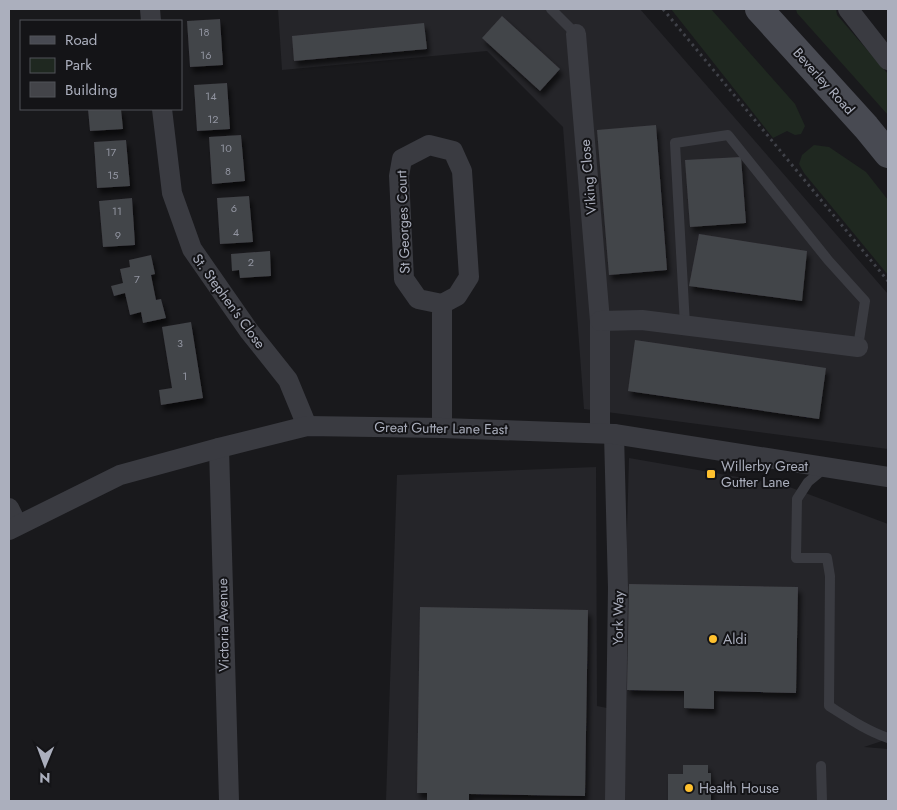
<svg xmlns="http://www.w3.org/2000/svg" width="897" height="810" font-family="Jost,sans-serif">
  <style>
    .built { fill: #252529 }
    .green { fill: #1f2820 }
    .building { fill: #434449; filter: url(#shadow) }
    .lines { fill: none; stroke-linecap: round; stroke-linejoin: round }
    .path { stroke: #404249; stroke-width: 3; stroke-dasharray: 2.5 4; stroke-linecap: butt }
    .service { stroke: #3a3b41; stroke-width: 10 }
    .minor { stroke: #3a3b41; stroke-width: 20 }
    .secondary { stroke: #484a52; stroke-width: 28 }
    .poi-dot { fill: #ffc12e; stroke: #141417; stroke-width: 2 }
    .labels { text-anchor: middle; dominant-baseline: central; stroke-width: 4; stroke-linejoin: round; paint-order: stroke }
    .number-label { font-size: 11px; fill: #9194a0 }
    .street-label { font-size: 14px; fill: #abafbd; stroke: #141417 }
    .poi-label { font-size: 14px; fill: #abafbd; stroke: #141417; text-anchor: start }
  </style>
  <defs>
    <filter id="shadow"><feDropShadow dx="3" dy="5.5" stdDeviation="2.5" flood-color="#0009"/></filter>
  </defs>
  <rect width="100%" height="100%" fill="#19191c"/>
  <g class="built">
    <path d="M278,9H640L888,294V449L584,409L563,127L487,51L282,70Z"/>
    <path d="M629,458L784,485L888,524V739L864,747L888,749V801H386L397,475L596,467L597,706L622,711Z"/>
  </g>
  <g class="green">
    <path d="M671,9H711L795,104L805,126L801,134L795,135L787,131L773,138Z"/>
    <path d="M796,9H836L837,15L888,74V115L797,13Z"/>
    <path d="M814,145L829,147L866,172L888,200V275L804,173L799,164L802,155Z"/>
  </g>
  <g class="building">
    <path d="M502,16L560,69L540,91L482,38Z"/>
    <path d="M220,19L223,65L190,67L187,21Z"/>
    <path d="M424,23L427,49L294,61L292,36Z"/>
    <path d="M227,83L230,129L197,131L194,85Z"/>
    <path d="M88,109H121L123,129L90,131Z"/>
    <path d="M656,125L667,270L609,275L597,130Z"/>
    <path d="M241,135L245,181L212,184L209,137Z"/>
    <path d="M126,140L130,186L97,188L94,142Z"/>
    <path d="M741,157L746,223L690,227L685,160Z"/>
    <path d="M249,196L253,242L220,244L217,198Z"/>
    <path d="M132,198L135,245L103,247L99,201Z"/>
    <path d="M699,234L807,251L802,301L689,286Z"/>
    <path d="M270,251L271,276L240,278L239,270L232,271L231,254Z"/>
    <path d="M151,255L155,274L151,275L156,300L161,299L166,318L143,323L141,312L130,315L125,293L114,296L111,286L123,283L120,269L130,267L129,260Z"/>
    <path d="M191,322L203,398L161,405L159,390L172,388L162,327Z"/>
    <path d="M635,340L826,368L819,419L628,391Z"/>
    <path d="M629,584L798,587L796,693L714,691V709L684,708V691L627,690Z"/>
    <path d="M420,607L588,610L585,796L469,794V801H427V793H417Z"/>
    <path d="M683,765H708V773H711V801H668V774H683Z"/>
  </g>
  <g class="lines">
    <path class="path" d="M663,9L888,281"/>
    <g class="service">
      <path d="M551,9L576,34"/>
      <path d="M685,325L675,143L728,135L828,260L865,301L858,347"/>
      <path d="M825,468L808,482L797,499L796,558H827L830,576L829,706C848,718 867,731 888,738"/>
      <path d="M821,766L822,801"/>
    </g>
    <g class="minor">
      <path d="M150,9L151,21"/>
      <path d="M848,9L888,60"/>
      <path d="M576,34L600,321V433"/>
      <path d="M162,109L172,193L192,249L249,331L288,380L307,426"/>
      <path d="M442,304L457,296L469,277L462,171L453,151L429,145L402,159L399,176L404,279L418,299L442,304V428"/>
      <path d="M600,321L642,320L858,347"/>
      <path d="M614,434L618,588L615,801"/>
      <path d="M219,448L229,801"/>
      <path d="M9,508L17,524"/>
      <path d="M9,530L120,475L219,448L307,426L442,428L614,434L888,477"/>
    </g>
    <path class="secondary" d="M759,9L866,127L888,154"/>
  </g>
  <g class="poi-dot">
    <rect x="706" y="469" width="10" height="10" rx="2.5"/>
    <circle cx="713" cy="639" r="5"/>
    <circle cx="689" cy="788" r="5"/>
  </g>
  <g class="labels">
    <g class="number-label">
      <text x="204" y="32">18</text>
      <text x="206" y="55">16</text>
      <text x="211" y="96">14</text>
      <text x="213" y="119">12</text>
      <text x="226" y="148">10</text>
      <text x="111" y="152">17</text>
      <text x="228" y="171">8</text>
      <text x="113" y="175">15</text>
      <text x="234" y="208">6</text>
      <text x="117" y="211">11</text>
      <text x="236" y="232">4</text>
      <text x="118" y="235">9</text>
      <text x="251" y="262">2</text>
      <text x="137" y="279">7</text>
      <text x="180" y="343">3</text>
      <text x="185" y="376">1</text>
    </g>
    <g class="street-label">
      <text transform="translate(824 81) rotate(48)">Beverley Road</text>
      <text transform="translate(588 177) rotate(-95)">Viking Close</text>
      <text transform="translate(403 222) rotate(-92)">St Georges Court</text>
      <text transform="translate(229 301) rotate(54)">St. Stephen's Close</text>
      <text transform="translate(441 428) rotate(1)">Great Gutter Lane East</text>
      <text transform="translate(618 618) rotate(-89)">York Way</text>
      <text transform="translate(223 625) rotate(-91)">Victoria Avenue</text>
    </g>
    <g class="poi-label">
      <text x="721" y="466">Willerby Great<tspan x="721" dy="16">Gutter Lane</tspan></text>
      <text x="723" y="639">Aldi</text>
      <text x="699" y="788">Health House</text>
    </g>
  </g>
  <rect width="897" height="810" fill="none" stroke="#abafbd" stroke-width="20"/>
  <rect x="20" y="20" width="162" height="90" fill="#141417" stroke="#505259"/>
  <rect x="30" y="36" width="25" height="8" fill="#484a52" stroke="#505259"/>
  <text x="65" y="45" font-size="15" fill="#abafbd">Road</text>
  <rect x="30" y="58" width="25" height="15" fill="#1f2820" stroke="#505259"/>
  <text x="65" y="70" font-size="15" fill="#abafbd">Park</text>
  <rect x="30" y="82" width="25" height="15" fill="#434449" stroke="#505259"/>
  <text x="65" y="95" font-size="15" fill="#abafbd">Building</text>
  <g transform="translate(45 765) rotate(181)" stroke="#141417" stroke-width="4" paint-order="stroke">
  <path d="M0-4L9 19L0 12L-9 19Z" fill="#abafbd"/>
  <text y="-8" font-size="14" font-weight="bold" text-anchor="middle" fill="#abafbd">N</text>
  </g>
</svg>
